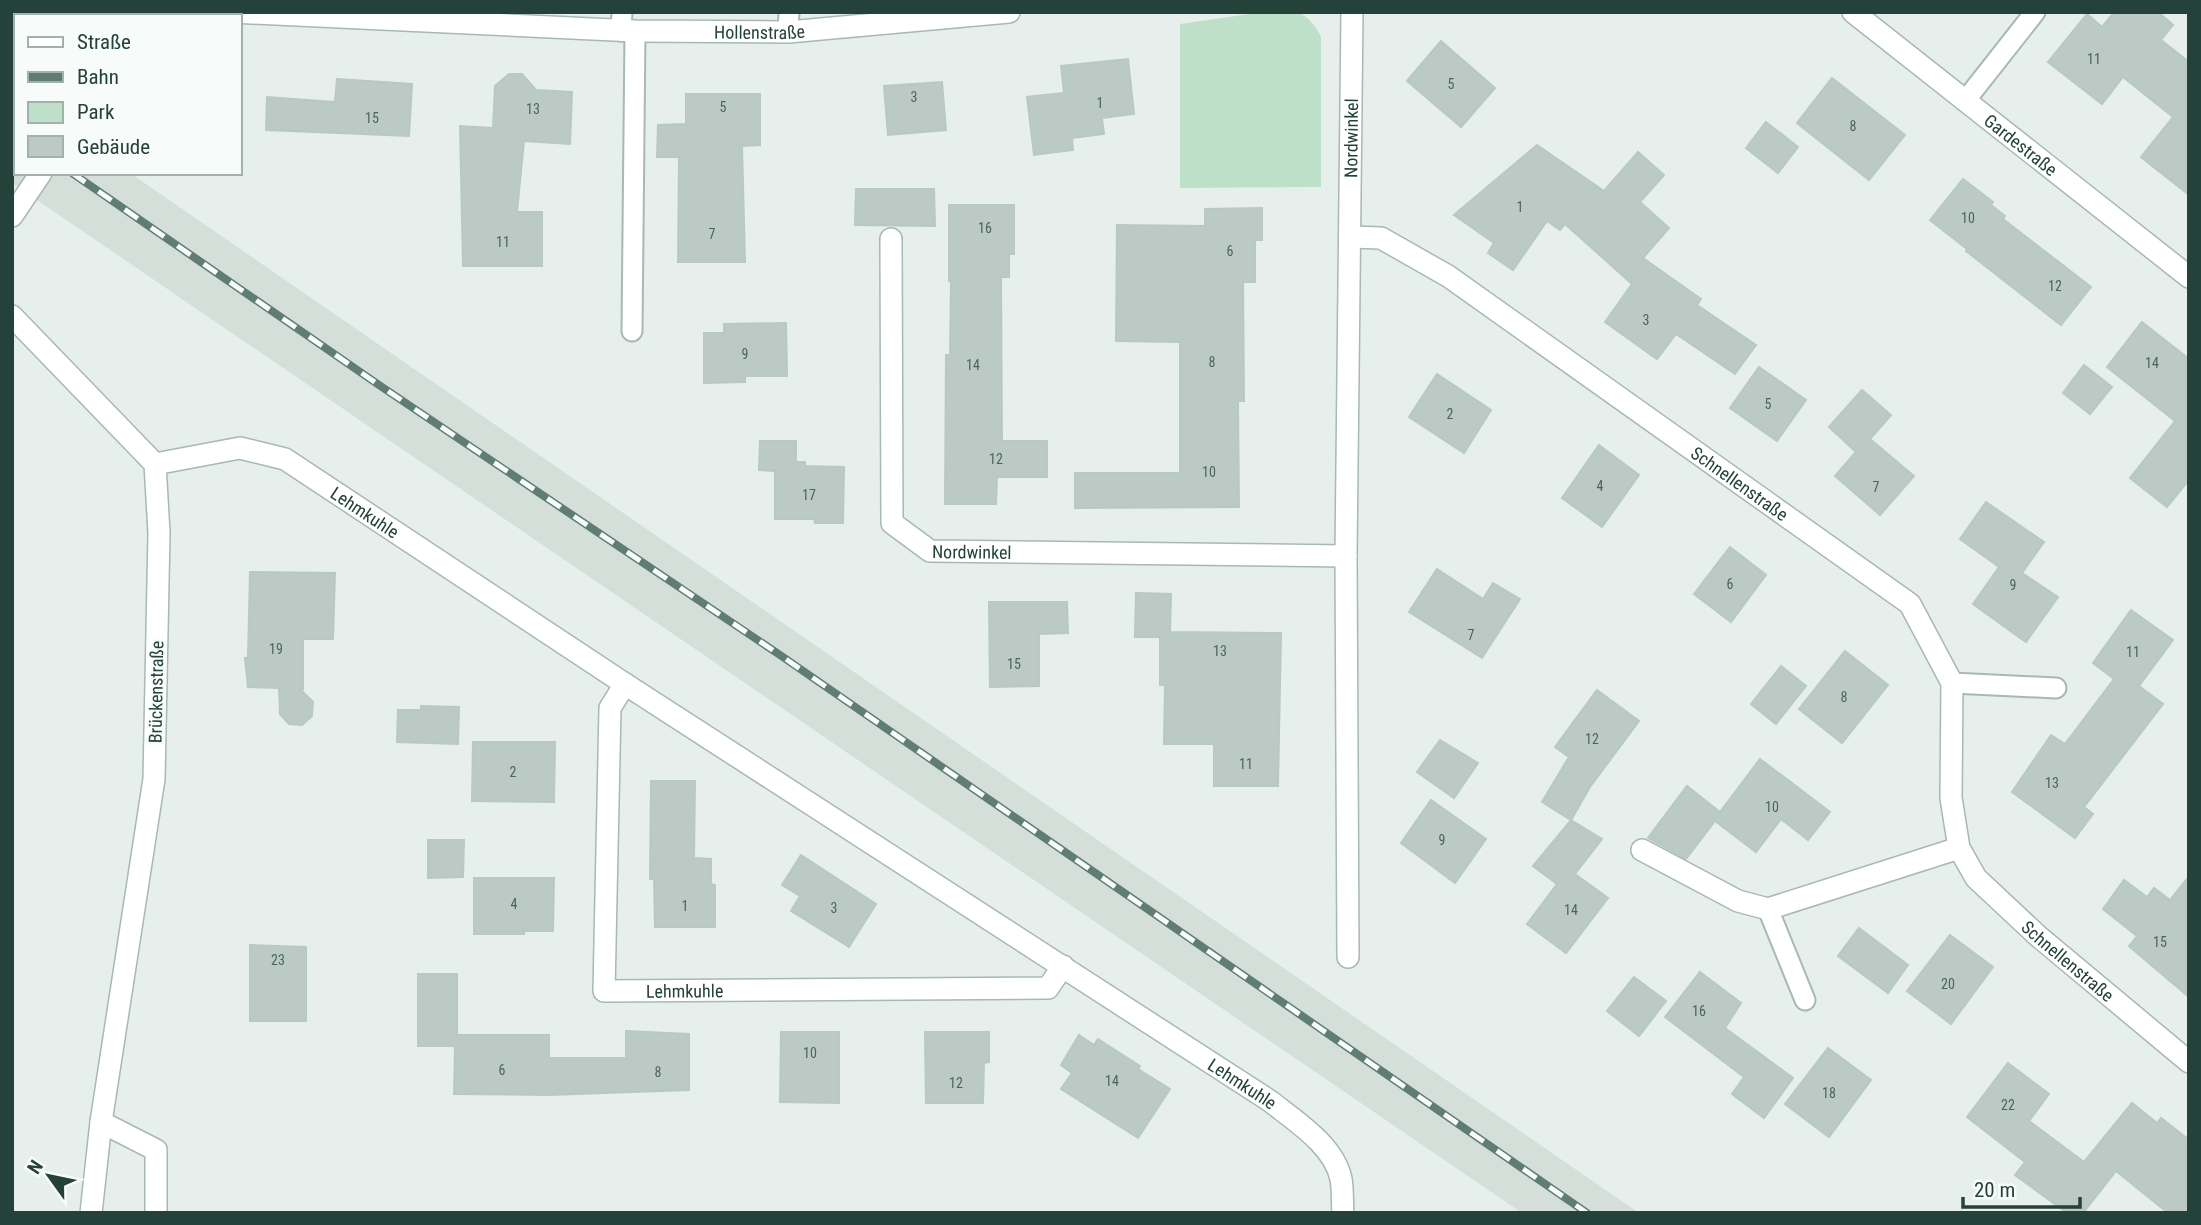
<svg xmlns="http://www.w3.org/2000/svg" width="2201" height="1225" font-family="'Roboto Condensed',sans-serif">
  <style>
    .built { fill: #d4dfda }
    .green { fill: #bfe0c8 }
    .building { fill: #bbcac4; stroke: #b8c9c2; stroke-width: 2 }
    .lines { fill: none; stroke-linecap: round; stroke-linejoin: round }
    .service-casing { stroke: #a8b8b2; stroke-width: 23 }
    .minor-casing { stroke: #a8b8b2; stroke-width: 24 }
    .service { stroke: #fff; stroke-width: 19 }
    .minor { stroke: #fff; stroke-width: 21 }
    .rail-casing { stroke: #5f7d75; stroke-width: 8 }
    .rail { stroke: #f7fbf9; stroke-width: 5; stroke-dasharray: 16; stroke-linecap: butt }
    .labels { text-anchor: middle; dominant-baseline: central; stroke-width: 5; stroke-linejoin: round; paint-order: stroke }
    .number-label { font-size: 14px; fill: #4a645c }
    .street-label { font-size: 18px; fill: #24423a; stroke: #f7fbf9 }
  </style>
  <rect width="100%" height="100%" fill="#e6efeb"/>
  <path class="built" d="M12,92L16,94V173H130L1639,1213H1522L12,183Z"/>
  <path class="green" d="M1263,12C1295,12 1303,6 1321,36V187L1180,188V24Z"/>
  <g class="building">
    <path d="M2114,12H2158L2173,25L2161,40L2189,62V195L2141,157L2173,117L2123,77L2102,104L2048,62L2087,14L2102,27Z"/>
    <path d="M1441,41L1495,88L1461,127L1407,81Z"/>
    <path d="M1128,59L1134,114L1102,118L1104,134L1072,138L1073,150L1034,155L1027,97L1064,93L1061,66Z"/>
    <path d="M509,74H522L536,90L572,92L570,144L524,141L517,212H542V266H463L460,126L493,128L495,86Z"/>
    <path d="M1832,78L1905,135L1869,180L1797,123Z"/>
    <path d="M337,79L412,84L409,136L266,130L267,97L335,102Z"/>
    <path d="M942,82L946,130L888,135L884,86Z"/>
    <path d="M686,94H760V145L742,146L745,262H678L679,157H657L658,125L686,124Z"/>
    <path d="M1766,122L1798,147L1778,173L1746,148Z"/>
    <path d="M1537,145L1604,191L1638,152L1664,175L1640,202L1669,228L1643,258L1701,299L1697,305L1756,345L1735,374L1676,334L1657,359L1605,322L1632,284L1565,224L1560,230L1547,221L1513,270L1488,253L1494,243L1454,215Z"/>
    <path d="M1963,179L1993,202L1991,205L2005,216L2003,219L2091,287L2061,325L1966,251L1967,249L1930,220Z"/>
    <path d="M856,189H934L935,226L855,225Z"/>
    <path d="M949,205H1014V254H1009V277H1001L1002,441H1047V477H997L996,504H945L946,355H950L951,281H949Z"/>
    <path d="M1262,208V240H1255V282H1243L1244,401H1238L1239,507L1075,508V473H1180V342L1116,341L1117,225L1205,226V209Z"/>
    <path d="M2142,322L2189,359V480L2167,507L2130,478L2175,421L2107,367Z"/>
    <path d="M786,323L787,376H745V382L704,383V333H724V324Z"/>
    <path d="M2084,365L2112,387L2090,414L2063,393Z"/>
    <path d="M1759,367L1806,400L1777,441L1730,408Z"/>
    <path d="M1437,374L1491,410L1464,453L1409,417Z"/>
    <path d="M1862,390L1891,415L1870,439L1914,476L1880,515L1835,476L1856,452L1829,427Z"/>
    <path d="M760,441H796V462H805V466L844,467L843,523H815L814,519H775V471L759,470Z"/>
    <path d="M1599,445L1639,475L1602,527L1562,498Z"/>
    <path d="M1986,502L2044,542L2022,573L2058,597L2026,642L1973,604L1999,567L1960,539Z"/>
    <path d="M1730,547L1766,575L1731,622L1694,594Z"/>
    <path d="M1437,569L1483,599L1493,583L1520,599L1482,658L1409,612Z"/>
    <path d="M250,572L335,573L333,639H303V689H300L313,702L312,716L302,725L289,724L280,714L279,688L248,687L245,658H248Z"/>
    <path d="M1136,593L1171,594L1170,632L1281,633L1278,786H1214V744H1164L1165,685H1160V637H1135Z"/>
    <path d="M989,602H1067L1068,633L1039,634V686L990,687Z"/>
    <path d="M2131,610L2173,640L2139,686L2163,704L2084,807L2093,814L2075,838L2012,792L2051,735L2065,744L2114,679L2093,663Z"/>
    <path d="M1845,651L1888,685L1842,743L1799,709Z"/>
    <path d="M1781,666L1806,686L1776,724L1751,704Z"/>
    <path d="M1597,690L1639,721L1590,787L1571,820L1542,802L1569,757L1555,747Z"/>
    <path d="M421,706L459,707L458,744L397,742L398,710H421Z"/>
    <path d="M1440,740L1478,763L1454,798L1417,772Z"/>
    <path d="M473,742H555L554,802L472,801Z"/>
    <path d="M1760,759L1830,812L1808,840L1781,819L1756,852L1715,821L1686,859L1648,838L1687,786L1720,812Z"/>
    <path d="M651,781H695L694,858L711,859V884L715,885V927H655L654,879H650Z"/>
    <path d="M1431,800L1486,839L1455,883L1401,843Z"/>
    <path d="M1571,820L1602,839L1575,874L1608,898L1566,953L1527,924L1557,884L1533,866Z"/>
    <path d="M428,840H464L463,877L428,878Z"/>
    <path d="M801,855L876,904L849,947L791,911L800,896L782,885Z"/>
    <path d="M2189,876V997L2129,946L2137,936L2103,909L2124,880L2147,897L2154,888L2170,900Z"/>
    <path d="M474,878H554L553,931H524V934H474Z"/>
    <path d="M1859,928L1908,965L1888,993L1838,956Z"/>
    <path d="M1950,935L1993,967L1951,1024L1907,991Z"/>
    <path d="M250,945L306,947V1021H250Z"/>
    <path d="M1700,972L1741,1003L1725,1028L1793,1078L1764,1118L1732,1094L1744,1077L1665,1017Z"/>
    <path d="M418,974H457V1035H549V1058H626V1031L689,1034V1090L549,1095L454,1094L455,1046H418Z"/>
    <path d="M1634,977L1666,1001L1639,1036L1607,1011Z"/>
    <path d="M781,1032H839V1103L780,1102Z"/>
    <path d="M925,1032H989V1062L984,1063L983,1103H926Z"/>
    <path d="M1079,1035L1094,1045L1098,1039L1140,1066L1138,1069L1170,1089L1138,1138L1061,1089L1072,1073L1061,1065Z"/>
    <path d="M1828,1048L1871,1080L1829,1137L1785,1104Z"/>
    <path d="M2008,1063L2049,1094L2029,1121L2084,1162L2132,1103L2157,1123L2161,1118L2189,1140V1213H2168L2116,1171L2083,1213H2067L2015,1175L2025,1162L1967,1117Z"/>
  </g>
  <g class="lines">
    <g class="service-casing">
      <g id="service">
        <path d="M621,31L622,12"/>
        <path d="M788,32L789,12"/>
        <path d="M1965,101L2035,12"/>
        <path d="M632,331L635,31"/>
        <path d="M1952,683L2056,688"/>
        <path d="M1768,909L1805,1000"/>
      </g>
    </g>
    <g class="minor-casing">
      <g id="minor">
        <path id="s1" d="M232,12L635,31L788,32L1009,12"/>
        <path id="s2" d="M1853,12L2189,277"/>
        <path d="M153,16L156,12"/>
        <path d="M12,216L41,173"/>
        <path id="s3" d="M1350,237L1381,238L1448,276L1910,604L1952,683L1951,798L1959,848L1976,878L2038,936L2189,1062"/>
        <path id="s4" d="M891,239L892,523L930,551L1346,556"/>
        <path d="M12,316L155,464L159,533L154,779L101,1122L91,1213"/>
        <path id="s5" d="M155,464L240,448L285,459L625,684L1270,1101C1295,1121 1334,1145 1341,1179C1343,1189 1342,1202 1343,1213"/>
        <path id="s6" d="M625,684L610,708L604,991L1048,988L1063,966"/>
        <path d="M1642,850L1738,901L1768,909L1959,848"/>
        <path id="s7" d="M1348,957L1346,556L1352,12"/>
        <path d="M101,1122L156,1150V1213"/>
      </g>
    </g>
    <use href="#service" class="service"/>
    <use href="#minor" class="minor"/>
    <g class="rail-casing">
      <g id="rail">
        <path d="M12,132L16,134"/>
        <path d="M72,173L379,385L780,655L1587,1213"/>
      </g>
    </g>
    <use href="#rail" class="rail"/>
  </g>
  <g class="labels">
    <g class="number-label">
      <text x="2094" y="59">11</text>
      <text x="1451" y="84">5</text>
      <text x="914" y="97">3</text>
      <text x="1100" y="103">1</text>
      <text x="723" y="107">5</text>
      <text x="533" y="109">13</text>
      <text x="372" y="118">15</text>
      <text x="1853" y="126">8</text>
      <text x="1520" y="207">1</text>
      <text x="1968" y="218">10</text>
      <text x="985" y="228">16</text>
      <text x="712" y="234">7</text>
      <text x="503" y="242">11</text>
      <text x="1230" y="251">6</text>
      <text x="2055" y="286">12</text>
      <text x="1646" y="320">3</text>
      <text x="745" y="354">9</text>
      <text x="1212" y="362">8</text>
      <text x="2152" y="363">14</text>
      <text x="973" y="365">14</text>
      <text x="1768" y="404">5</text>
      <text x="1450" y="414">2</text>
      <text x="996" y="459">12</text>
      <text x="1209" y="472">10</text>
      <text x="1600" y="486">4</text>
      <text x="1876" y="487">7</text>
      <text x="809" y="495">17</text>
      <text x="1730" y="584">6</text>
      <text x="2013" y="585">9</text>
      <text x="1471" y="635">7</text>
      <text x="276" y="649">19</text>
      <text x="1220" y="651">13</text>
      <text x="2133" y="652">11</text>
      <text x="1014" y="664">15</text>
      <text x="1844" y="697">8</text>
      <text x="1592" y="739">12</text>
      <text x="1246" y="764">11</text>
      <text x="513" y="772">2</text>
      <text x="2052" y="783">13</text>
      <text x="1772" y="807">10</text>
      <text x="1442" y="840">9</text>
      <text x="514" y="904">4</text>
      <text x="685" y="906">1</text>
      <text x="834" y="908">3</text>
      <text x="1571" y="910">14</text>
      <text x="2160" y="942">15</text>
      <text x="278" y="960">23</text>
      <text x="1948" y="984">20</text>
      <text x="1699" y="1011">16</text>
      <text x="810" y="1053">10</text>
      <text x="502" y="1070">6</text>
      <text x="658" y="1072">8</text>
      <text x="1112" y="1081">14</text>
      <text x="956" y="1083">12</text>
      <text x="1829" y="1093">18</text>
      <text x="2008" y="1105">22</text>
    </g>
    <g class="street-label">
      <text stroke="none"><textPath href="#s1" startOffset="528">Hollenstraße</textPath></text>
      <text stroke="none"><textPath href="#s7" startOffset="819">Nordwinkel</textPath></text>
      <text stroke="none"><textPath href="#s2" startOffset="214">Gardestraße</textPath></text>
      <text stroke="none"><textPath href="#s3" startOffset="466">Schnellenstraße</textPath></text>
      <text stroke="none"><textPath href="#s5" startOffset="229">Lehmkuhle</textPath></text>
      <text stroke="none"><textPath href="#s4" startOffset="373">Nordwinkel</textPath></text>
      <text transform="translate(156 692) rotate(-89)">Brückenstraße</text>
      <text stroke="none"><textPath href="#s3" startOffset="1088">Schnellenstraße</textPath></text>
      <text stroke="none"><textPath href="#s6" startOffset="392">Lehmkuhle</textPath></text>
      <text stroke="none"><textPath href="#s5" startOffset="1276">Lehmkuhle</textPath></text>
    </g>
  </g>
  <rect width="2201" height="1225" fill="none" stroke="#24423a" stroke-width="28"/>
  <rect x="14" y="14" width="228" height="161" fill="#f7fbf9" stroke="#a3b1ad" stroke-width="2"/>
  <rect x="28" y="37" width="35" height="10" fill="#ffffff" stroke="#a3b1ad" stroke-width="2"/>
  <text x="77" y="49" font-size="21" fill="#24423a">Straße</text>
  <rect x="28" y="72" width="35" height="10" fill="#5f7d75" stroke="#a3b1ad" stroke-width="2"/>
  <text x="77" y="84" font-size="21" fill="#24423a">Bahn</text>
  <rect x="28" y="102" width="35" height="21" fill="#bfe0c8" stroke="#a3b1ad" stroke-width="2"/>
  <text x="77" y="119" font-size="21" fill="#24423a">Park</text>
  <rect x="28" y="136" width="35" height="21" fill="#bbcac4" stroke="#a3b1ad" stroke-width="2"/>
  <text x="77" y="154" font-size="21" fill="#24423a">Gebäude</text>
  <g transform="translate(49 1176) rotate(303)" stroke="#f7fbf9" stroke-width="5" paint-order="stroke">
  <path d="M0-5L12 26L0 18L-12 26Z" fill="#24423a"/>
  <text y="-10" font-size="19" font-weight="bold" text-anchor="middle" fill="#24423a">N</text>
  </g>
  <path d="M1963 1197v10h117v-10" fill="none" stroke="#24423a" stroke-width="3.5"/>
  <text x="1974" y="1197" font-size="21" fill="#24423a" stroke="#f7fbf9" stroke-width="5" paint-order="stroke">20 m</text>
</svg>
